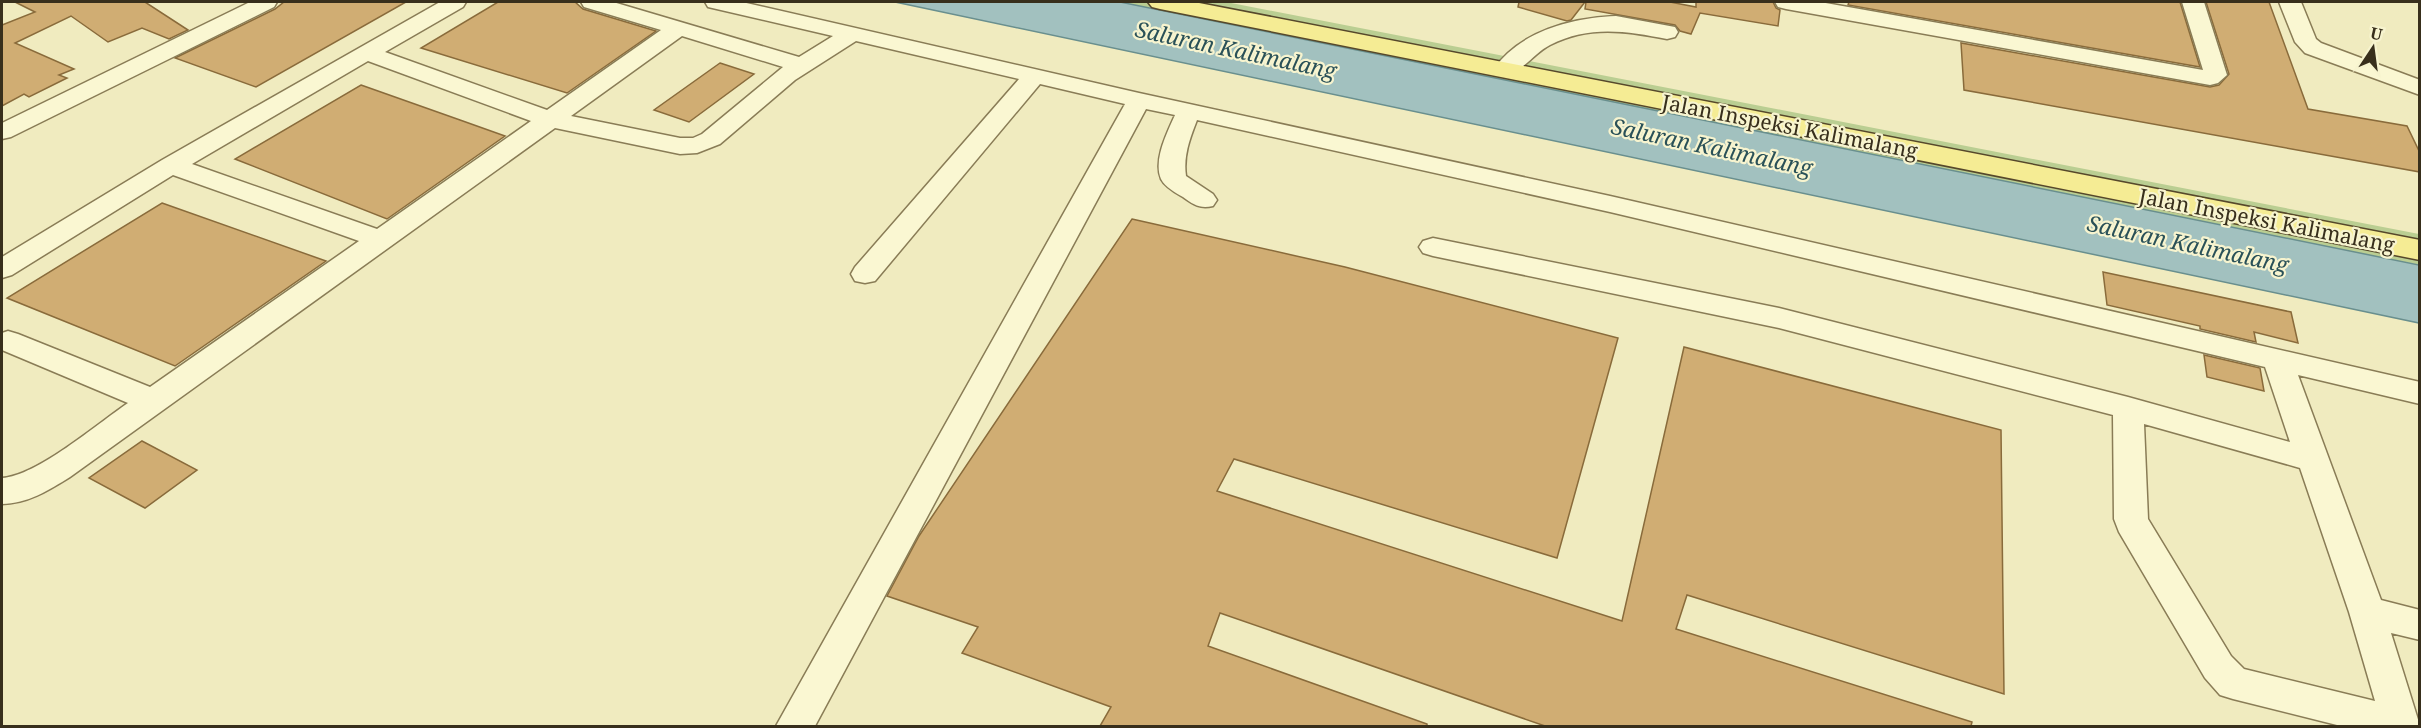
<svg xmlns="http://www.w3.org/2000/svg" width="2421" height="728" font-family="'Noto Serif',serif">
  <style>
    .green { fill: #bace92 }
    .water { fill: #a2c1bf; stroke: #698f8e; stroke-width: 1.5 }
    .building { fill: #d0ad73; stroke: #896b3b; stroke-width: 1.5 }
    .lines { fill: none; stroke-linecap: round; stroke-linejoin: round }
    .minor-casing { stroke: #897c56; stroke-width: 3 }
    .major-casing { stroke: #56482b; stroke-width: 3 }
    .minor { fill: #faf7d2; fill-rule: evenodd }
    .major { fill: #f5ec94; fill-rule: evenodd }
    .labels { text-anchor: middle; dominant-baseline: central; stroke-width: 4.5; stroke-linejoin: round; paint-order: stroke }
    .street-label { font-size: 21px; fill: #382f1c; stroke: #f7f4cf }
    .water-label { font-size: 22px; font-style: italic; fill: #2a5158; stroke: #f7f4cf }
  </style>
  <rect width="100%" height="100%" fill="#f0ebbf"/>
  <path class="green" d="M1120,2H1160L1184,6L1187,2H1226L2419,234V265Z"/>
  <path class="water" d="M895,2H1120L2419,265V323Z"/>
  <g class="building">
    <path d="M15,2H145L188,30L169,39L142,28L108,42L71,16L15,43L74,69L59,75L67,78L29,97L24,94L2,106V25L35,12Z"/>
    <path d="M284,2H406L256,87L175,58L275,9Z"/>
    <path d="M498,2H575L583,9L656,31L567,93L421,48Z"/>
    <path d="M1519,2H1585L1571,20L1567,21L1518,7Z"/>
    <path d="M1586,2H1670L1696,7V2H1773L1776,8L1780,10L1778,26L1700,13L1691,34L1680,31L1675,25L1585,9Z"/>
    <path d="M1849,2H2180L2200,67L1848,5Z"/>
    <path d="M2206,2H2269L2308,109L2407,126L2420,153V172L1964,90L1961,43L2210,87L2219,85L2229,74Z"/>
    <path d="M720,63L754,74L689,122L654,110Z"/>
    <path d="M361,85L460,120L505,136L387,219L235,159Z"/>
    <path d="M162,203L326,261L175,366L7,298Z"/>
    <path d="M1132,219L1345,267L1618,338L1557,558L1234,459L1217,491L1622,621L1684,347L2001,430L2004,694L1687,595L1676,629L1972,722L1971,726H1545L1220,613L1208,646L1427,724V726H1100L1111,707L962,653L978,627L887,596L919,536Z"/>
    <path d="M2103,272L2291,312L2298,343L2254,332L2256,342L2200,329V326L2107,305Z"/>
    <path d="M2204,355L2260,368L2264,391L2207,377Z"/>
    <path d="M142,441L197,470L145,508L89,478Z"/>
  </g>
  <g class="lines">
    <g class="minor-casing">
      <g id="minor">
        <path d="M250,2H277L274,7L11,137L2,139V123Z"/>
        <path d="M440,2H466L463,7L385,52L547,110L661,30L584,7L581,2H613L799,57L833,36L708,7L705,2H742L1139,93L1610,196L2420,382V404L2298,375L2381,600L2420,610V640L2391,633L2420,726H2341L2233,699L2220,695L2205,678L2119,532L2114,519L2113,415L1779,328L1433,256L1423,253L1419,247L1423,241L1433,238L1779,308L2128,397L2290,442L2265,367L1610,212L1197,120C1190,138 1183,156 1186,176L1213,194L1217,200L1213,206C1200,209 1194,205 1183,197C1176,193 1165,187 1161,179C1153,160 1167,133 1175,115L1146,109L815,726H776L1125,104L1040,84L875,281L865,283L855,281L851,274L855,267L1019,79L856,41L795,80L720,144L697,153L680,154L555,128L70,477C49,490 27,504 2,504V478C37,476 97,424 128,403L2,350V333L8,331L18,334L150,387L359,241L173,175L12,275L2,278V257L162,160ZM682,36L783,67L702,134L693,138H680L571,116ZM368,61L531,121L377,229L192,164ZM2144,424L2300,468L2349,612L2375,701L2244,669L2231,656L2148,519Z"/>
        <path d="M1775,2H1820L2203,70L2182,2H2204L2227,75L2218,83L2210,85L1786,9L1778,7Z"/>
        <path d="M2279,2H2301L2316,39L2321,43L2420,80V95L2305,53L2295,42Z"/>
        <path d="M1616,16L1675,27L1678,32L1675,37L1667,39C1626,31 1589,25 1550,45C1532,54 1517,80 1497,75L1493,70C1520,31 1571,18 1616,16Z"/>
      </g>
    </g>
    <g class="major-casing">
      <path id="major" d="M1148,2H1194L2420,240V260L1160,9L1152,7Z"/>
    </g>
    <use href="#minor" class="minor"/>
    <use href="#major" class="major"/>
  </g>
  <g class="labels">
    <g class="street-label">
      <text transform="translate(1790 126) rotate(11)">Jalan Inspeksi Kalimalang</text>
      <text transform="translate(2267 220) rotate(11)">Jalan Inspeksi Kalimalang</text>
    </g>
    <g class="water-label">
      <text transform="translate(1236 49) rotate(12)">Saluran Kalimalang</text>
      <text transform="translate(1712 146) rotate(12)">Saluran Kalimalang</text>
      <text transform="translate(2188 243) rotate(12)">Saluran Kalimalang</text>
    </g>
  </g>
  <rect width="2421" height="728" fill="none" stroke="#382f1c" stroke-width="6"/>
  <g transform="translate(2373 48) rotate(13)" stroke="#f7f4cf" stroke-width="4.5" paint-order="stroke">
  <path d="M0-4.5L10 22L0 15L-10 22Z" fill="#382f1c"/>
  <text y="-9" font-size="16" font-weight="bold" text-anchor="middle" fill="#382f1c">U</text>
  </g>
</svg>
